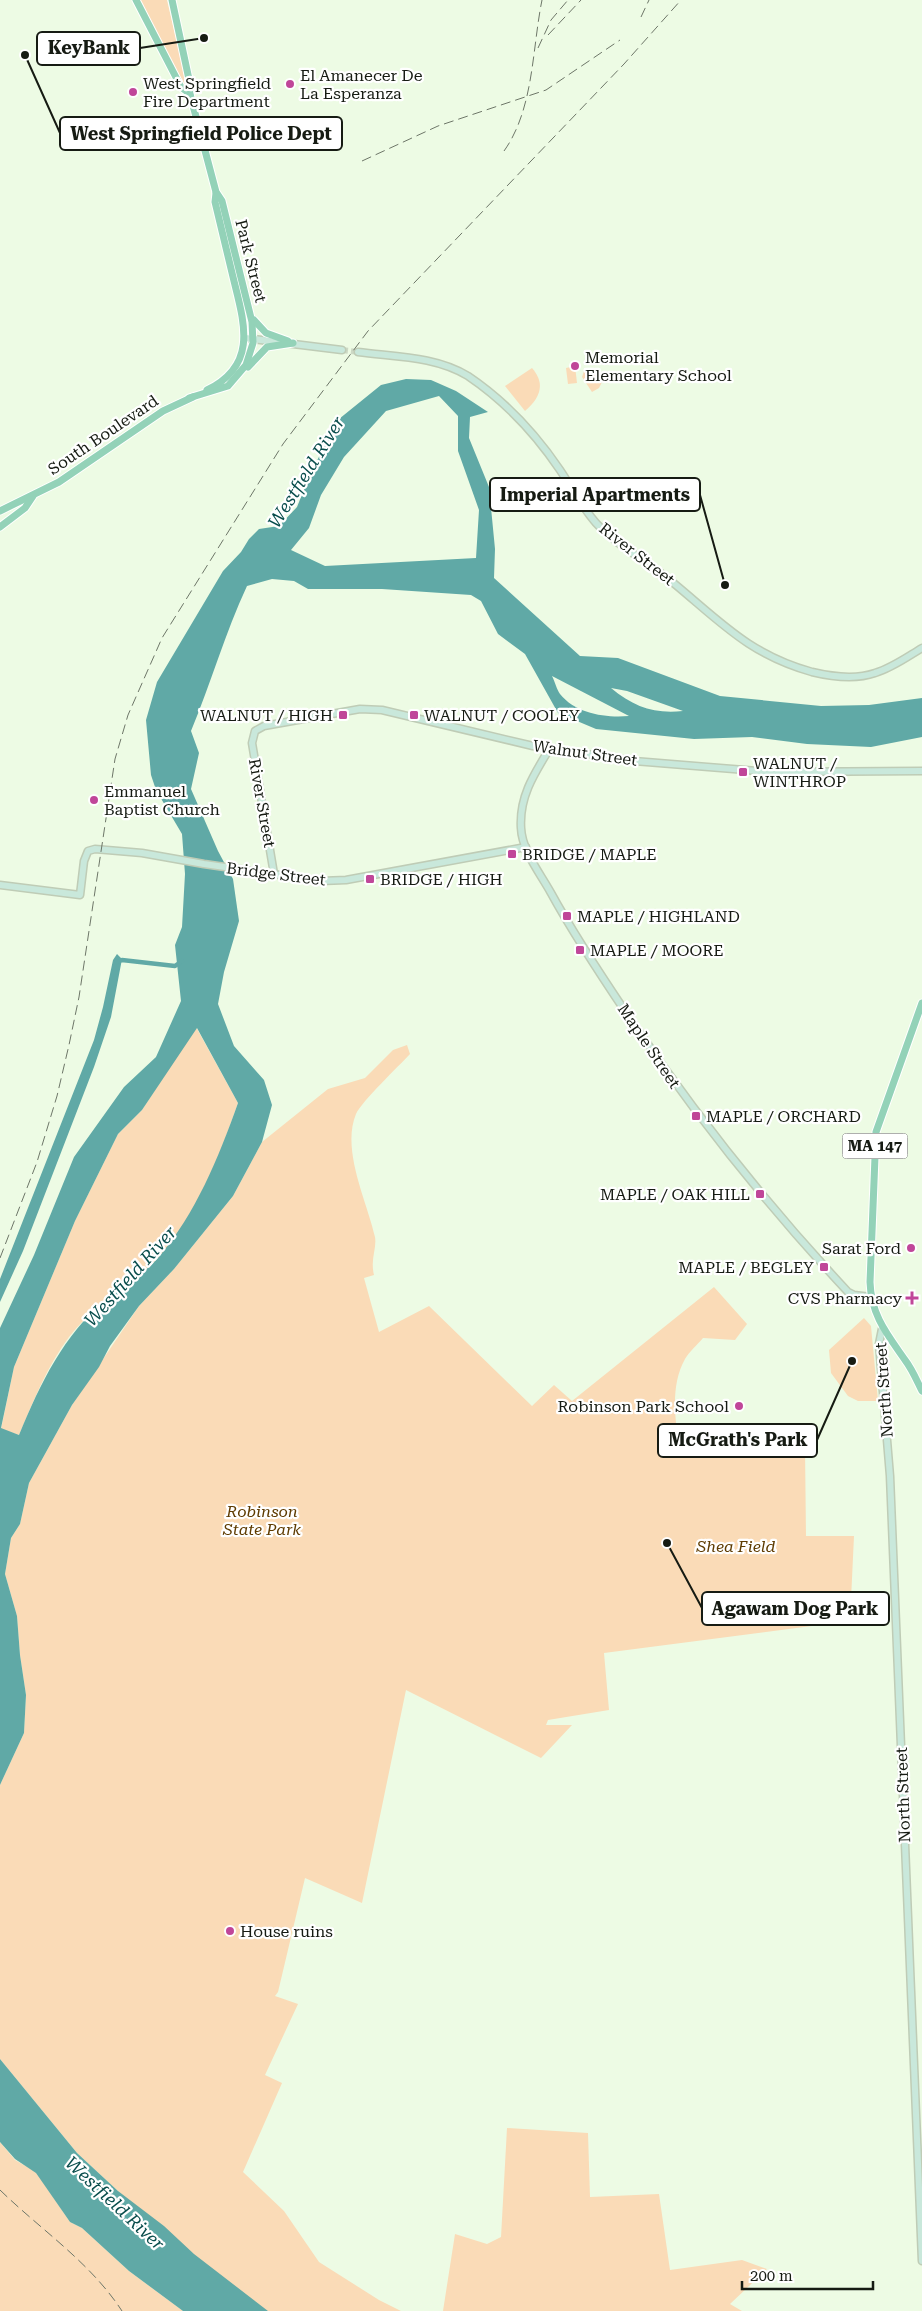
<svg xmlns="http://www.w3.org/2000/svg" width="922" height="2311" font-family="'Roboto Serif',serif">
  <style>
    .green { fill: #fadbb7 }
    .water { fill: #60a9a6; fill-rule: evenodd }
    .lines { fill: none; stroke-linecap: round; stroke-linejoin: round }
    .canal { stroke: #60a9a6; stroke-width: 4.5 }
    .secondary-tunnel { stroke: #cdd9c5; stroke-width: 6; stroke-dasharray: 6 3; stroke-linecap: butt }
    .secondary-casing { stroke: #bfccb6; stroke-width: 9 }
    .primary-casing { stroke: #fff; stroke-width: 9 }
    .secondary { stroke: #c9e8db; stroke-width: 6 }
    .primary { stroke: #93d2b8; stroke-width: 7 }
    .rail { stroke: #6d7668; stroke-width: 1; stroke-dasharray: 10 5; stroke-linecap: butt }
    .poi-dot { fill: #c04699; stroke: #fff; stroke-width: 2 }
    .labels { text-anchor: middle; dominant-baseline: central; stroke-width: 4.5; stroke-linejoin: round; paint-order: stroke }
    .shield { fill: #fff; stroke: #5c5f5a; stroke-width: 1 }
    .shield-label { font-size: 15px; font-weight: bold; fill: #161b13 }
    .poi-label { font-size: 16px; fill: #161b13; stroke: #fff; text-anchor: start }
    .street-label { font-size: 16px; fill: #161b13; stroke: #fff }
    .park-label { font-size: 16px; font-style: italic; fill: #5e3b00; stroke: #fff }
    .water-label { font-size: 18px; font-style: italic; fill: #094d4c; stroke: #fff }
    .leader { fill: none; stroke: #161b13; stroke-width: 2 }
    .callout-dot { fill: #161b13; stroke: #fff; stroke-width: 2 }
    .callout { fill: #fff; stroke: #161b13; stroke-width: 2 }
    .callout-label { font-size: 18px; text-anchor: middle; font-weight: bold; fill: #161b13 }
  </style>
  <rect width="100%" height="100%" fill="#edfbe4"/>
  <g class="green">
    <path d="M140,0H167L187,85H184Z"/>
    <path d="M575,366L577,383L568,384L566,368Z"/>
    <path d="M532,368C546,384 540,398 525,411L505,386Z"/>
    <path d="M584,371H599L603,380L599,388L592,392L582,377Z"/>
    <path d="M196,1027L238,1103C219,1156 197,1219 156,1260C141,1275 121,1285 106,1299C93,1311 79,1324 69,1337C47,1366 33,1402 19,1435L1,1429L14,1367L75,1221L118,1134L142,1110Z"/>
    <path d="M407,1045L410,1054C399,1066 362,1101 356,1114C341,1150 367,1201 375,1237C377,1249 370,1259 374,1275L364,1278L379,1332L429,1306L532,1406L554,1385L572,1401L714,1287L747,1324L735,1340L703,1338C697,1345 689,1352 685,1359C669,1388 676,1423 680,1455L805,1447L806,1536H854L850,1621L604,1653L609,1710L548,1720L546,1725H572L541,1758L406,1690L362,1903L305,1878L278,1992L275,1996L298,2004L265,2075L282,2083L243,2172L284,2211L319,2262L379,2300L401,2311H222L118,2191L77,2153L0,2059V1785L24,1733L26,1695L20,1655L17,1616L5,1574L11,1538L20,1524L29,1483L72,1405L139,1306L174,1269L233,1196L262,1142L328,1089L365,1078L393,1050Z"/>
    <path d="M864,1318L871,1326L878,1401H858L848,1396L831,1373L829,1350Z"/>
    <path d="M507,2128L588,2133L590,2197L659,2194L670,2270L742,2260L767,2269L730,2304L742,2311H443L455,2234L487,2244L501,2237Z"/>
    <path d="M0,2142L15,2160L36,2172L70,2222L82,2228L129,2271L183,2311H0Z"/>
  </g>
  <g class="water">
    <path d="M406,379L431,380L456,391L488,412L470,417L469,438L489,487L495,549L494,578L580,656L618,658L720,696L821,706L869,705L922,698V737L871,747L807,744L752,737L694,739L596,729L558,713L525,654L498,634L481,601L471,595L382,589H308L294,581L272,579L247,586C225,633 211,683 191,731L199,753L191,789L218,851L233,879L239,921L224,972L218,1004L234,1046L264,1080L272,1105L262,1142L233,1196L174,1269L139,1306L110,1346L99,1367L72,1405L29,1483L20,1524L11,1538L5,1574L17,1616L20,1655L26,1695L24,1733L0,1785V1328L34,1255L74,1157L124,1087L156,1057L181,1001L175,945L182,927L185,874L182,834L156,790L151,775L146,720L157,682L223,571L241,552L249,539L259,529L279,526L297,507L311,472L339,419L381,385ZM439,396L458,416V451L479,510L476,558L325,566L291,550L309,528L321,495L344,457L386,411ZM552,676L629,716C606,718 576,714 560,694C557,690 555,682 552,676ZM611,688L627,691L683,711C654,714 634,707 611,688ZM197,1028L238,1103C218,1159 196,1213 158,1258C144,1274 123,1285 107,1298C63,1336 41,1382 19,1435L1,1428L14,1367L75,1221L118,1134L142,1110Z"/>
    <path d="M117,954L122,959L111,1017L94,1067L23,1251L0,1302V1279L94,1040L103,1007L113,960Z"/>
    <path d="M0,2059L77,2153L118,2191L164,2226L194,2254L268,2311H183L129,2271L82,2228L70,2222L36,2173L15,2159L0,2142Z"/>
  </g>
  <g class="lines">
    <path class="canal" d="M117,962L122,960L175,966L182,961"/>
    <path class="secondary-tunnel" d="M342,350L358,352"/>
    <g class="secondary-casing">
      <g id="secondary">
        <path d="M245,338L342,350"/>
        <path d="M358,352C395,357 435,356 468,376C505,401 535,433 560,470C572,488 582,507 596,523C617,546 647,561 671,581C720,621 748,654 812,672C833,677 855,680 875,673C892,668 907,657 922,648"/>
        <path d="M550,748C534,774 519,797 521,828C522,851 540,873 551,893C574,935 600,974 627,1014C693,1112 767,1205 848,1292L854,1295L871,1297"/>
        <path d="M274,874L252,743L255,731L264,726L360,709L382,710L533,746L634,761L769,772L922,771"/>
        <path d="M0,885L80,895L84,861L88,851L95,849L142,853L204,864L321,881L346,880L526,847"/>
        <path d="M882,1329L879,1344L890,1476L922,2261"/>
      </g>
    </g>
    <g class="primary-casing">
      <g id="primary">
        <path d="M136,0L181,87L190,94L216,192L222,201L252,322L253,343L246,365L228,386L189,398"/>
        <path d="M172,0L190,84V94"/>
        <path d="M254,320L266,333L288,341"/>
        <path d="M248,367L267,347L293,343"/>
        <path d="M207,390C259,365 244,322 233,277C227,252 221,227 215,202L216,193"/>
        <path d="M0,511L59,482L163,411L193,397"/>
        <path d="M0,527L25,508L33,496"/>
        <path d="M922,1003L876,1132L870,1282C871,1315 887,1334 905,1360C912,1369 917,1381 922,1391"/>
      </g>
    </g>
    <use href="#secondary" class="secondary"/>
    <use href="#primary" class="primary"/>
    <g class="rail">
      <path d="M641,17L649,0"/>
      <path d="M548,35L581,0"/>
      <path d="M538,48L551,20L568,0"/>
      <path d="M504,151C534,109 532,49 542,0"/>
      <path d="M362,161L438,126L546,90L620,40"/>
      <path d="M0,1258L37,1162L57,1096L69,1045L79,997L115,759L128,715L162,638L283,444L368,331L624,64L681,0"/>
      <path d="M0,2190C41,2230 90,2262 122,2311"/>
    </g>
  </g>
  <g class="poi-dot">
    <circle cx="290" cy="84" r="5"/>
    <circle cx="133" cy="92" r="5"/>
    <circle cx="575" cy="366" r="5"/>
    <rect x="338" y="710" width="10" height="10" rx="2.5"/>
    <rect x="409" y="710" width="10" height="10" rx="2.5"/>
    <rect x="738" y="767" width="10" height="10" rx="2.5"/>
    <circle cx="94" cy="800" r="5"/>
    <rect x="507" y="849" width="10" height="10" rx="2.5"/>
    <rect x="365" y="874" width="10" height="10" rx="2.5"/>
    <rect x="562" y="911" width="10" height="10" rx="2.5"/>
    <rect x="575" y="945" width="10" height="10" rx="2.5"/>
    <rect x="691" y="1111" width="10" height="10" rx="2.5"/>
    <rect x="755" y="1189" width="10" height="10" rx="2.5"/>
    <circle cx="911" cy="1248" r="5"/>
    <rect x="819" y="1262" width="10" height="10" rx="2.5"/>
    <path d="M909.5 1290.5h5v5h5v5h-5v5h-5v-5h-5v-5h5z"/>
    <circle cx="739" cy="1406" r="5"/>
    <circle cx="230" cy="1931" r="5"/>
  </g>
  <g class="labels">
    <rect class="shield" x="842.5" y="1133.5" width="65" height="25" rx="4"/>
    <g class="shield-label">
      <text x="875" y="1146">MA 147</text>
    </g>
    <g class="poi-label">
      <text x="300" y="75">El Amanecer De<tspan x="300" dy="18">La Esperanza</tspan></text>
      <text x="143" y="83">West Springfield<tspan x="143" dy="18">Fire Department</tspan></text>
      <text x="585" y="357">Memorial<tspan x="585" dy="18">Elementary School</tspan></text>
      <text x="333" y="715" text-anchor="end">WALNUT / HIGH</text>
      <text x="424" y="715">WALNUT / COOLEY</text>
      <text x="753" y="763">WALNUT /<tspan x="753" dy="18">WINTHROP</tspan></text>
      <text x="104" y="791">Emmanuel<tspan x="104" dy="18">Baptist Church</tspan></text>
      <text x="522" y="854">BRIDGE / MAPLE</text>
      <text x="380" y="879">BRIDGE / HIGH</text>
      <text x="577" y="916">MAPLE / HIGHLAND</text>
      <text x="590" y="950">MAPLE / MOORE</text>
      <text x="706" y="1116">MAPLE / ORCHARD</text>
      <text x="750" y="1194" text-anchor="end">MAPLE / OAK HILL</text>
      <text x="901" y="1248" text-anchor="end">Sarat Ford</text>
      <text x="814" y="1267" text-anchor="end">MAPLE / BEGLEY</text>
      <text x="902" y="1298" text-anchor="end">CVS Pharmacy</text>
      <text x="729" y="1406" text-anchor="end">Robinson Park School</text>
      <text x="240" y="1931">House ruins</text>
    </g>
    <g class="street-label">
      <text transform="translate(251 261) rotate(76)">Park Street</text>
      <text transform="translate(103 435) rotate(-34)">South Boulevard</text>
      <text transform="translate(637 554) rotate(38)">River Street</text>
      <text transform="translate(585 753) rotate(8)">Walnut Street</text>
      <text transform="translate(262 803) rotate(80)">River Street</text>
      <text transform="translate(276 874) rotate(7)">Bridge Street</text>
      <text transform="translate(649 1046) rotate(56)">Maple Street</text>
      <text transform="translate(884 1390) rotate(-94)">North Street</text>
      <text transform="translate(903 1795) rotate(-92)">North Street</text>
    </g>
    <g class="park-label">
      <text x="262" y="1511">Robinson<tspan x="262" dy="18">State Park</tspan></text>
      <text x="736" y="1546">Shea Field</text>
    </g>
    <g class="water-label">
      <text transform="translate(306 472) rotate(-58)">Westfield River</text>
      <text transform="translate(130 1276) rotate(-48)">Westfield River</text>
      <text transform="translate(115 2203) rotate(43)">Westfield River</text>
    </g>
  </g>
  <path class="leader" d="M204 38L140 48M25 55L60 133M725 585L700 495M852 1361L817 1440M667 1543L702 1608"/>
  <g class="callout-dot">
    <circle cx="204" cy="38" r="5"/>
    <circle cx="25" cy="55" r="5"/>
    <circle cx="725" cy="585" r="5"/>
    <circle cx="852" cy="1361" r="5"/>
    <circle cx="667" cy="1543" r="5"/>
  </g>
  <g class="callout">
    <rect x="37" y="32" width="103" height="33" rx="5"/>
    <rect x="60" y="117" width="282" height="33" rx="5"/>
    <rect x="490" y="478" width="210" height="33" rx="5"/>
    <rect x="658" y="1424" width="159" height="33" rx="5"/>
    <rect x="702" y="1592" width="187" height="33" rx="5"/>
  </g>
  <g class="callout-label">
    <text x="89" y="54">KeyBank</text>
    <text x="201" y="140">West Springfield Police Dept</text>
    <text x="595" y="501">Imperial Apartments</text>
    <text x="738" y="1446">McGrath's Park</text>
    <text x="795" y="1615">Agawam Dog Park</text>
  </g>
  <path d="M742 2281v8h131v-8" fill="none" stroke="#161b13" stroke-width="2.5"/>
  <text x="750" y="2281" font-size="15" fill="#161b13" stroke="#ffffff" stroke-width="4" paint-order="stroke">200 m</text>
</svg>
